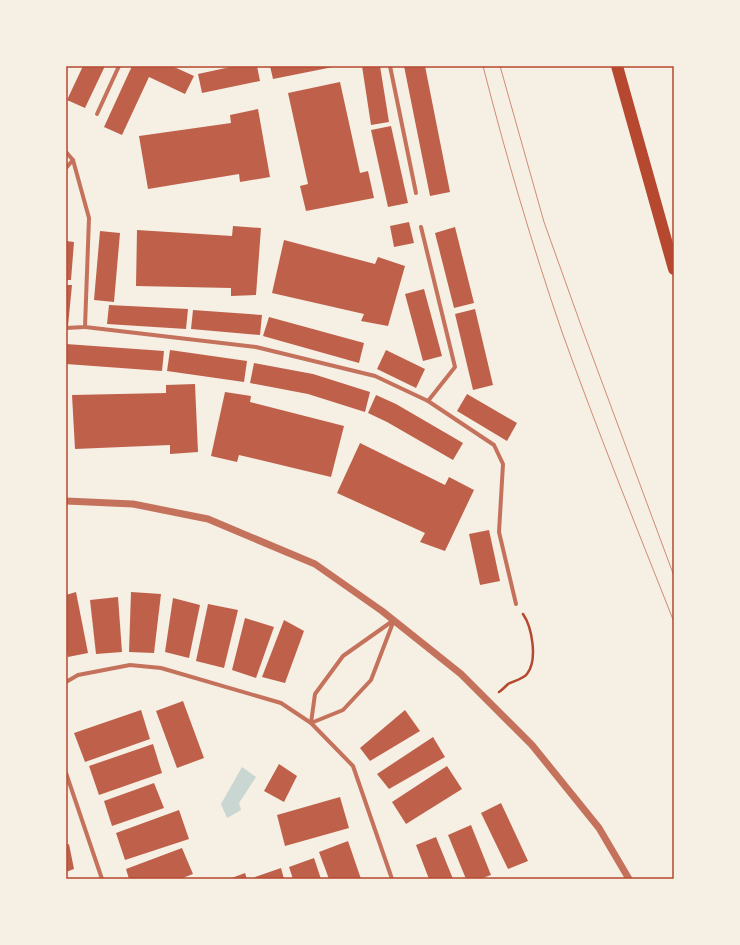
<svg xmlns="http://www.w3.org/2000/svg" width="740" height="945" font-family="'DejaVu Sans',sans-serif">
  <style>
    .water { fill: #c9d6d2 }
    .building { fill: #bf614a }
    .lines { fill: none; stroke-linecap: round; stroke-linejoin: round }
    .path { stroke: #b5482f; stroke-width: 2.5 }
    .minor { stroke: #c5725c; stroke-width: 4 }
    .tertiary { stroke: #c5725c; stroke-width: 7 }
    .motorway { stroke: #b5482f; stroke-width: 12 }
    .tram { stroke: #cf8b77; stroke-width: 1 }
    .neatline { fill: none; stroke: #b5482f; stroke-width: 1.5 }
  </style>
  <rect width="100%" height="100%" fill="#f6efe4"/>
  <path class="water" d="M242,767L256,777L239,803L241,810L227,818L221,804Z"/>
  <g class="building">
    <path d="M83,66H105L85,108L67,100Z"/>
    <path d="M132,66H172L194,76L185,94L149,77L122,135L104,127Z"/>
    <path d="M235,66H257L260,81L202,93L198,74Z"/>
    <path d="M270,66H333V67L273,79Z"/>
    <path d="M362,66H380L389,122L371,125Z"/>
    <path d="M404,66H425L450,192L430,196Z"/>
    <path d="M340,82L360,173L368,171L374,198L306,211L300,186L308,184L288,93Z"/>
    <path d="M258,109L270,177L240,182L239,174L148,189L139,136L231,123L230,115Z"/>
    <path d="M391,126L408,203L388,207L371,130Z"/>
    <path d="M409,222L414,243L394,247L390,226Z"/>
    <path d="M233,226L261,228L256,295L231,296V288L136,286L137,230L232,236Z"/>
    <path d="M455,227L474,303L454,308L435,233Z"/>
    <path d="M100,231L120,233L114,302L94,300Z"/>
    <path d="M284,240L375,264L378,257L405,266L388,326L361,321L364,314L272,293Z"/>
    <path d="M66,241L74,242L71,280H66Z"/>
    <path d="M66,285H72L68,326H66Z"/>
    <path d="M424,289L442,356L423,361L405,294Z"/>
    <path d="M109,305L188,309L186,329L107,324Z"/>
    <path d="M475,309L493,385L473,390L455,314Z"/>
    <path d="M193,310L262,315L260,335L191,329Z"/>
    <path d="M269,317L364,343L359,363L263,336Z"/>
    <path d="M66,344L164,351L162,371L66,364Z"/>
    <path d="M170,350L247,361L244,382L167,371Z"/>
    <path d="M386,350L425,369L416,388L377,369Z"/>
    <path d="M254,363L313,374L370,392L365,412L308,394L250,383Z"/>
    <path d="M195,384L198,452L170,454V445L75,449L72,395L166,393V385Z"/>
    <path d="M225,392L251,396L250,402L344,426L331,477L239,455L237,462L211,456Z"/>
    <path d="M467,394L517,423L507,441L457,411Z"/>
    <path d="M376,395L396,404L463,443L453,460L387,422L368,413Z"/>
    <path d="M360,443L445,485L449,477L474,490L445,551L420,542L425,533L337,493Z"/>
    <path d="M489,530L500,581L480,585L469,534Z"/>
    <path d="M76,592L88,653L68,657L66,646V595Z"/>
    <path d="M131,592L161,594L154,653L129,652Z"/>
    <path d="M118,597L122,652L96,654L90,600Z"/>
    <path d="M173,598L200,605L189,658L165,652Z"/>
    <path d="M208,604L238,610L224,668L196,661Z"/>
    <path d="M245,618L274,627L256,678L232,670Z"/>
    <path d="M284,620L304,631L285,683L262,677Z"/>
    <path d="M183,701L204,758L177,768L156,711Z"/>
    <path d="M141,710L150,739L85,762L74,733Z"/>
    <path d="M405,710L420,731L370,761L360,748Z"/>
    <path d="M433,737L445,757L389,789L377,774Z"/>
    <path d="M153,744L162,773L99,795L89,766Z"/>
    <path d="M279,764L297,776L284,802L264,791Z"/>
    <path d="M447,766L462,789L406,824L392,802Z"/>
    <path d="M154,783L164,808L112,826L104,801Z"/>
    <path d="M340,797L349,828L285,846L277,815Z"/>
    <path d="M501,803L528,861L508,869L481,813Z"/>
    <path d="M179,810L189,839L125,860L116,833Z"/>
    <path d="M471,825L491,875L480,879H466L448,835Z"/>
    <path d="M436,837L453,879H429L416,845Z"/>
    <path d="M348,841L361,879H329L319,852Z"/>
    <path d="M69,844L74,869L66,872V845Z"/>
    <path d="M182,848L193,874L180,879H129L126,869Z"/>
    <path d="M314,858L321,879H293L289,867Z"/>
    <path d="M281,868L284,879H256L255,877Z"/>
    <path d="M245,873L247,879H229Z"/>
  </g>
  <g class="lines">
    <path class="path" d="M499,692C502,690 505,687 508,684C514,681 523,679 527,674C538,660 532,627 523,614"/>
    <g class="minor">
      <path d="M390,66L416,193"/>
      <path d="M97,114L119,66"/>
      <path d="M66,152L73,160L89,218L85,327L66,328"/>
      <path d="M66,168L73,160"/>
      <path d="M421,227L455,367L428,401"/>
      <path d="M85,327L256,347L375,376L428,401L494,445L503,464L499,532L516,604"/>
      <path d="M394,620L371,680L343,710L311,723L315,694L343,656Z"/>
      <path d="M66,682L78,675L130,665L161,668L281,703L311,723L353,766L392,879"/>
      <path d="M66,773L102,879"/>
    </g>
    <path class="tertiary" d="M66,501L133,504L208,519L315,564L382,611L461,674L532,745L599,828L629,879"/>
    <path class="motorway" d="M617,66L674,269"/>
    <g class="tram">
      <path d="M483,66C506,156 532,245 562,332C597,430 636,526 674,622"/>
      <path d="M500,66L544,222L583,331L674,576"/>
    </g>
  </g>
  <rect width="740" height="945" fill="none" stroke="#f6efe4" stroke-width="134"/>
  <rect x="67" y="67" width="606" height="811" class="neatline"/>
</svg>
